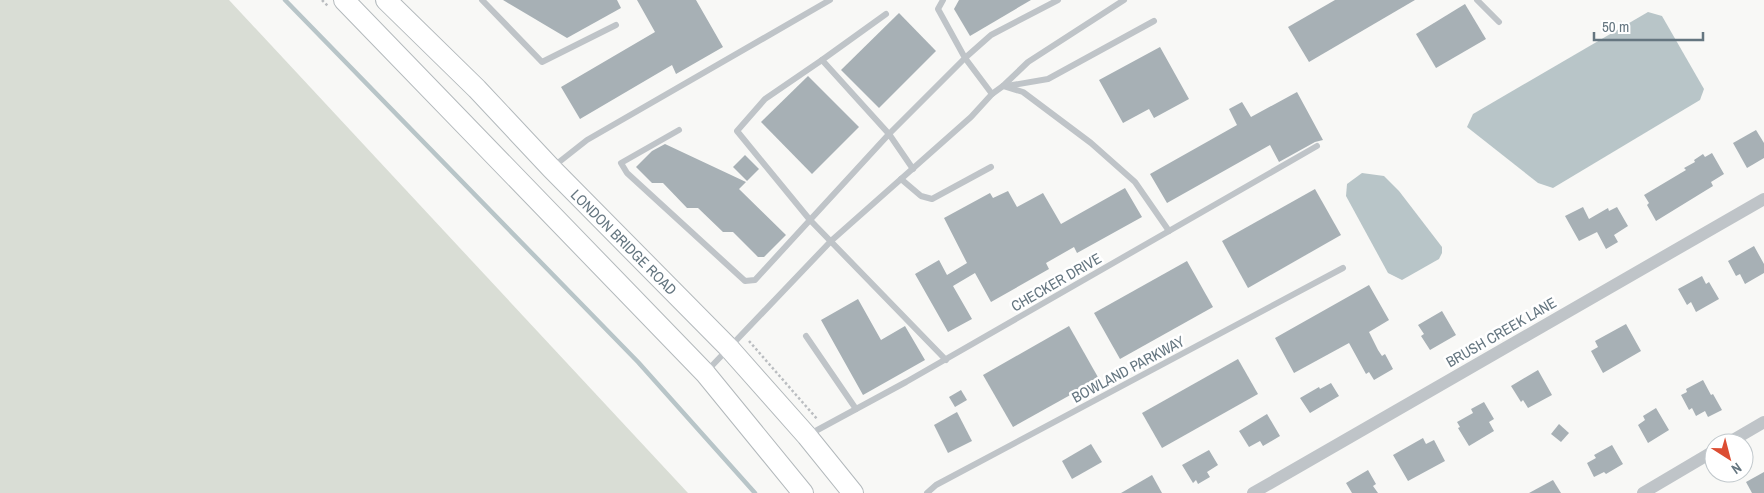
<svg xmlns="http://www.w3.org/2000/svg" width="1764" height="493" font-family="'Archivo Narrow',sans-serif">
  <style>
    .green { fill: #d9ddd5 }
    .water { fill: #b8c5c8 }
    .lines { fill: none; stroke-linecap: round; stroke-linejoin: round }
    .stream { stroke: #b8c5c8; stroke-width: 4.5 }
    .building { fill: #a7b0b5 }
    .primary-casing { stroke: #b3b9bc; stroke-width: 22 }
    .path { stroke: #babdc0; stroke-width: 2.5; stroke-dasharray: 2.5 2.5; stroke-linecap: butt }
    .service { stroke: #bfc4c8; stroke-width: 6 }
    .minor { stroke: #bfc4c8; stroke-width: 12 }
    .primary { stroke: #fff; stroke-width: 20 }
    .labels { text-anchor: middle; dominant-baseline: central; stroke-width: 5; stroke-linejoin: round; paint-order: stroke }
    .street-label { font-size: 15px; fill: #657680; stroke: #fff }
  </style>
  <rect width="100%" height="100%" fill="#f8f8f6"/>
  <path class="green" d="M0,0H229L688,493H0Z"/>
  <g class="water">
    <path d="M1648,12L1662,16L1704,89L1700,100L1553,188L1538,183L1467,127L1473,114Z"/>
    <path d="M1362,173L1384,176L1399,191L1442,247V253L1439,259L1402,280L1388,273L1346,196L1347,184Z"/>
  </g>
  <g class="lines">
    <path class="stream" d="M285,0L638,362L755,493"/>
  </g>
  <g class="building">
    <path d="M503,0H617L621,8L567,38Z"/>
    <path d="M637,0H696L723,47L676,74L672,65L580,119L561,87L655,32Z"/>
    <path d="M959,0H1031L970,36L954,9Z"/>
    <path d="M1335,0H1415L1309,62L1288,27Z"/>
    <path d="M1465,4L1486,39L1436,68L1416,34Z"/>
    <path d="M899,13L936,51L879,108L841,70Z"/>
    <path d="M1160,47L1189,99L1154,118L1149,109L1123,123L1099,80Z"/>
    <path d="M808,76L859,127L812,174L761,122Z"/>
    <path d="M1297,92L1323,140L1315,142L1279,162L1270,145L1167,203L1150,174L1237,125L1229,109L1242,102L1251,117Z"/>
    <path d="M1756,130L1764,143V158L1747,168L1733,143Z"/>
    <path d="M665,144L746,182L739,189L786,235L764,257H758L733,232H723L698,208H687L663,183H652L636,167L652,151Z"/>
    <path d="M1712,153L1724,174L1711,182L1713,186L1656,221L1647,205L1649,203L1644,195L1686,170L1684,168L1695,162L1694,160L1703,154L1705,157Z"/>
    <path d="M745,155L759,169L747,181L733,167Z"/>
    <path d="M1125,188L1142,217L1077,253L1074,247L1046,263L1049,269L991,302L975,273L953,286L972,319L948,332L915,274L939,260L947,275L967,263L944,218L990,193L993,198L1008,191L1017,207L1043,193L1061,224Z"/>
    <path d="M1315,189L1341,235L1248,288L1222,241Z"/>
    <path d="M1583,207L1589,219L1608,208L1609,211L1617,207L1628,226L1614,235L1618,242L1606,249L1597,232L1579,241L1565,216Z"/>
    <path d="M1754,246L1764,264V273L1745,284L1740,274L1736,276L1728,261Z"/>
    <path d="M1187,261L1213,307L1120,359L1094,313Z"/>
    <path d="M1702,276L1706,284L1709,282L1719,299L1696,312L1691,302L1687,305L1678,289Z"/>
    <path d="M1369,285L1389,320L1369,332L1378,350L1382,356L1385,354L1393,369L1374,380L1369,372L1366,374L1349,343L1294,373L1275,338Z"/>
    <path d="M858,299L881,340L905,326L925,360L863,395L821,320Z"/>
    <path d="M1442,311L1456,335L1430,350L1421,336L1424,334L1418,325Z"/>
    <path d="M1626,324L1641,351L1603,373L1591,351L1598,347L1595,341Z"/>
    <path d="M1069,326L1099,379L1013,427L983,375Z"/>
    <path d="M1238,359L1258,394L1162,448L1142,413Z"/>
    <path d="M1538,370L1552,395L1528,408L1523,400L1521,402L1511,386Z"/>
    <path d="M1703,380L1711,395L1713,394L1722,410L1708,417L1705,411L1696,416L1692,408L1689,410L1681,395L1687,392L1686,389Z"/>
    <path d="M1331,383L1339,396L1310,413L1300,398L1319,387L1320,389Z"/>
    <path d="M961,390L967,400L955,407L949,397Z"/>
    <path d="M1484,402L1494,419L1489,422L1494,431L1469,446L1458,428L1460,427L1457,422L1473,413L1471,409Z"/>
    <path d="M1656,408L1669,430L1648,443L1638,425L1645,420L1643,416Z"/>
    <path d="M957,412L972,441L948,453L934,425Z"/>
    <path d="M1267,414L1280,436L1263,446L1260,441L1249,447L1239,431Z"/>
    <path d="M1559,424L1569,433L1561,442L1551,434Z"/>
    <path d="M1423,438L1426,444L1434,440L1445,461L1408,481L1393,455Z"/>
    <path d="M1091,444L1102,462L1072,479L1062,461Z"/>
    <path d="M1612,445L1623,464L1606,474L1604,472L1594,477L1587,463L1596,458L1594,455Z"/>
    <path d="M1209,450L1218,465L1207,472L1210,477L1198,484L1196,480L1193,483L1182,465Z"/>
    <path d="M1368,470L1376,484L1373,486L1378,493H1352L1346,483Z"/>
    <path d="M1764,472V493H1752L1746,482Z"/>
    <path d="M1152,475L1162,493H1121Z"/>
    <path d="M1553,480L1561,493H1529Z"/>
  </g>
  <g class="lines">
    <g class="primary-casing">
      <g id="primary">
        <path d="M344,0L705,373L803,493"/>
        <path d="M386,0L477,89L551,168L729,348L807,436L853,493"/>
      </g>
    </g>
    <g class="path">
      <path d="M322,0L328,6"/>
      <path d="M749,341L818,420"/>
    </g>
    <g class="service">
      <path d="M482,0L542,62L616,25"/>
      <path d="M1477,0L1499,22"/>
      <path d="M886,14L822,60L889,134L965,58L938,9L943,0"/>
      <path d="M1003,86L1023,92L1091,143L1135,182L1169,231"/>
      <path d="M1007,86L1048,79L1154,21"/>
      <path d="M992,94L965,58L991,35L1058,0"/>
      <path d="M679,130L621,163L627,173L745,281L755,280L810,220L737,131L765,99L822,60"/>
      <path d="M554,166L587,140L830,0"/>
      <path d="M913,169L889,134L810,220L946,360"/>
      <path d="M901,179L921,196L932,199L991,167"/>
      <path d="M806,336L856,409"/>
      <path d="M706,372L831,241L971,117L992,94L1003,86L1028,62L1124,0"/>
      <path d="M810,434L906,382L1317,146"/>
      <path d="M927,493L936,485L1343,268"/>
    </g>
    <g class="minor">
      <path d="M1728,443L1764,422"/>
      <path d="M1253,493L1764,199"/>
      <path d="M1643,493L1714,451"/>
    </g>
    <use href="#primary" class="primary"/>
  </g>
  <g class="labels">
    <g class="street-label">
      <text transform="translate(624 242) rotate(45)">LONDON BRIDGE ROAD</text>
      <text transform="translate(1056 282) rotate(-30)">CHECKER DRIVE</text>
      <text transform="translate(1501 332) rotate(-30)">BRUSH CREEK LANE</text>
      <text transform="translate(1128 369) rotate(-28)">BOWLAND PARKWAY</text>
    </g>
  </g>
  <g transform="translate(1729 458) rotate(144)"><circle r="24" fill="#ffffff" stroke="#c1c8cc"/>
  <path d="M0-4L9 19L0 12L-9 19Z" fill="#dc4d33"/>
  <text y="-8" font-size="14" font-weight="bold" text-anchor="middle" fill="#657680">N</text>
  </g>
  <path d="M1594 32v8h109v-8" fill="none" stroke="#657680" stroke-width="2.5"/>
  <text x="1602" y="32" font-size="15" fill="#657680" stroke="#ffffff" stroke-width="4" paint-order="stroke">50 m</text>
</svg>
